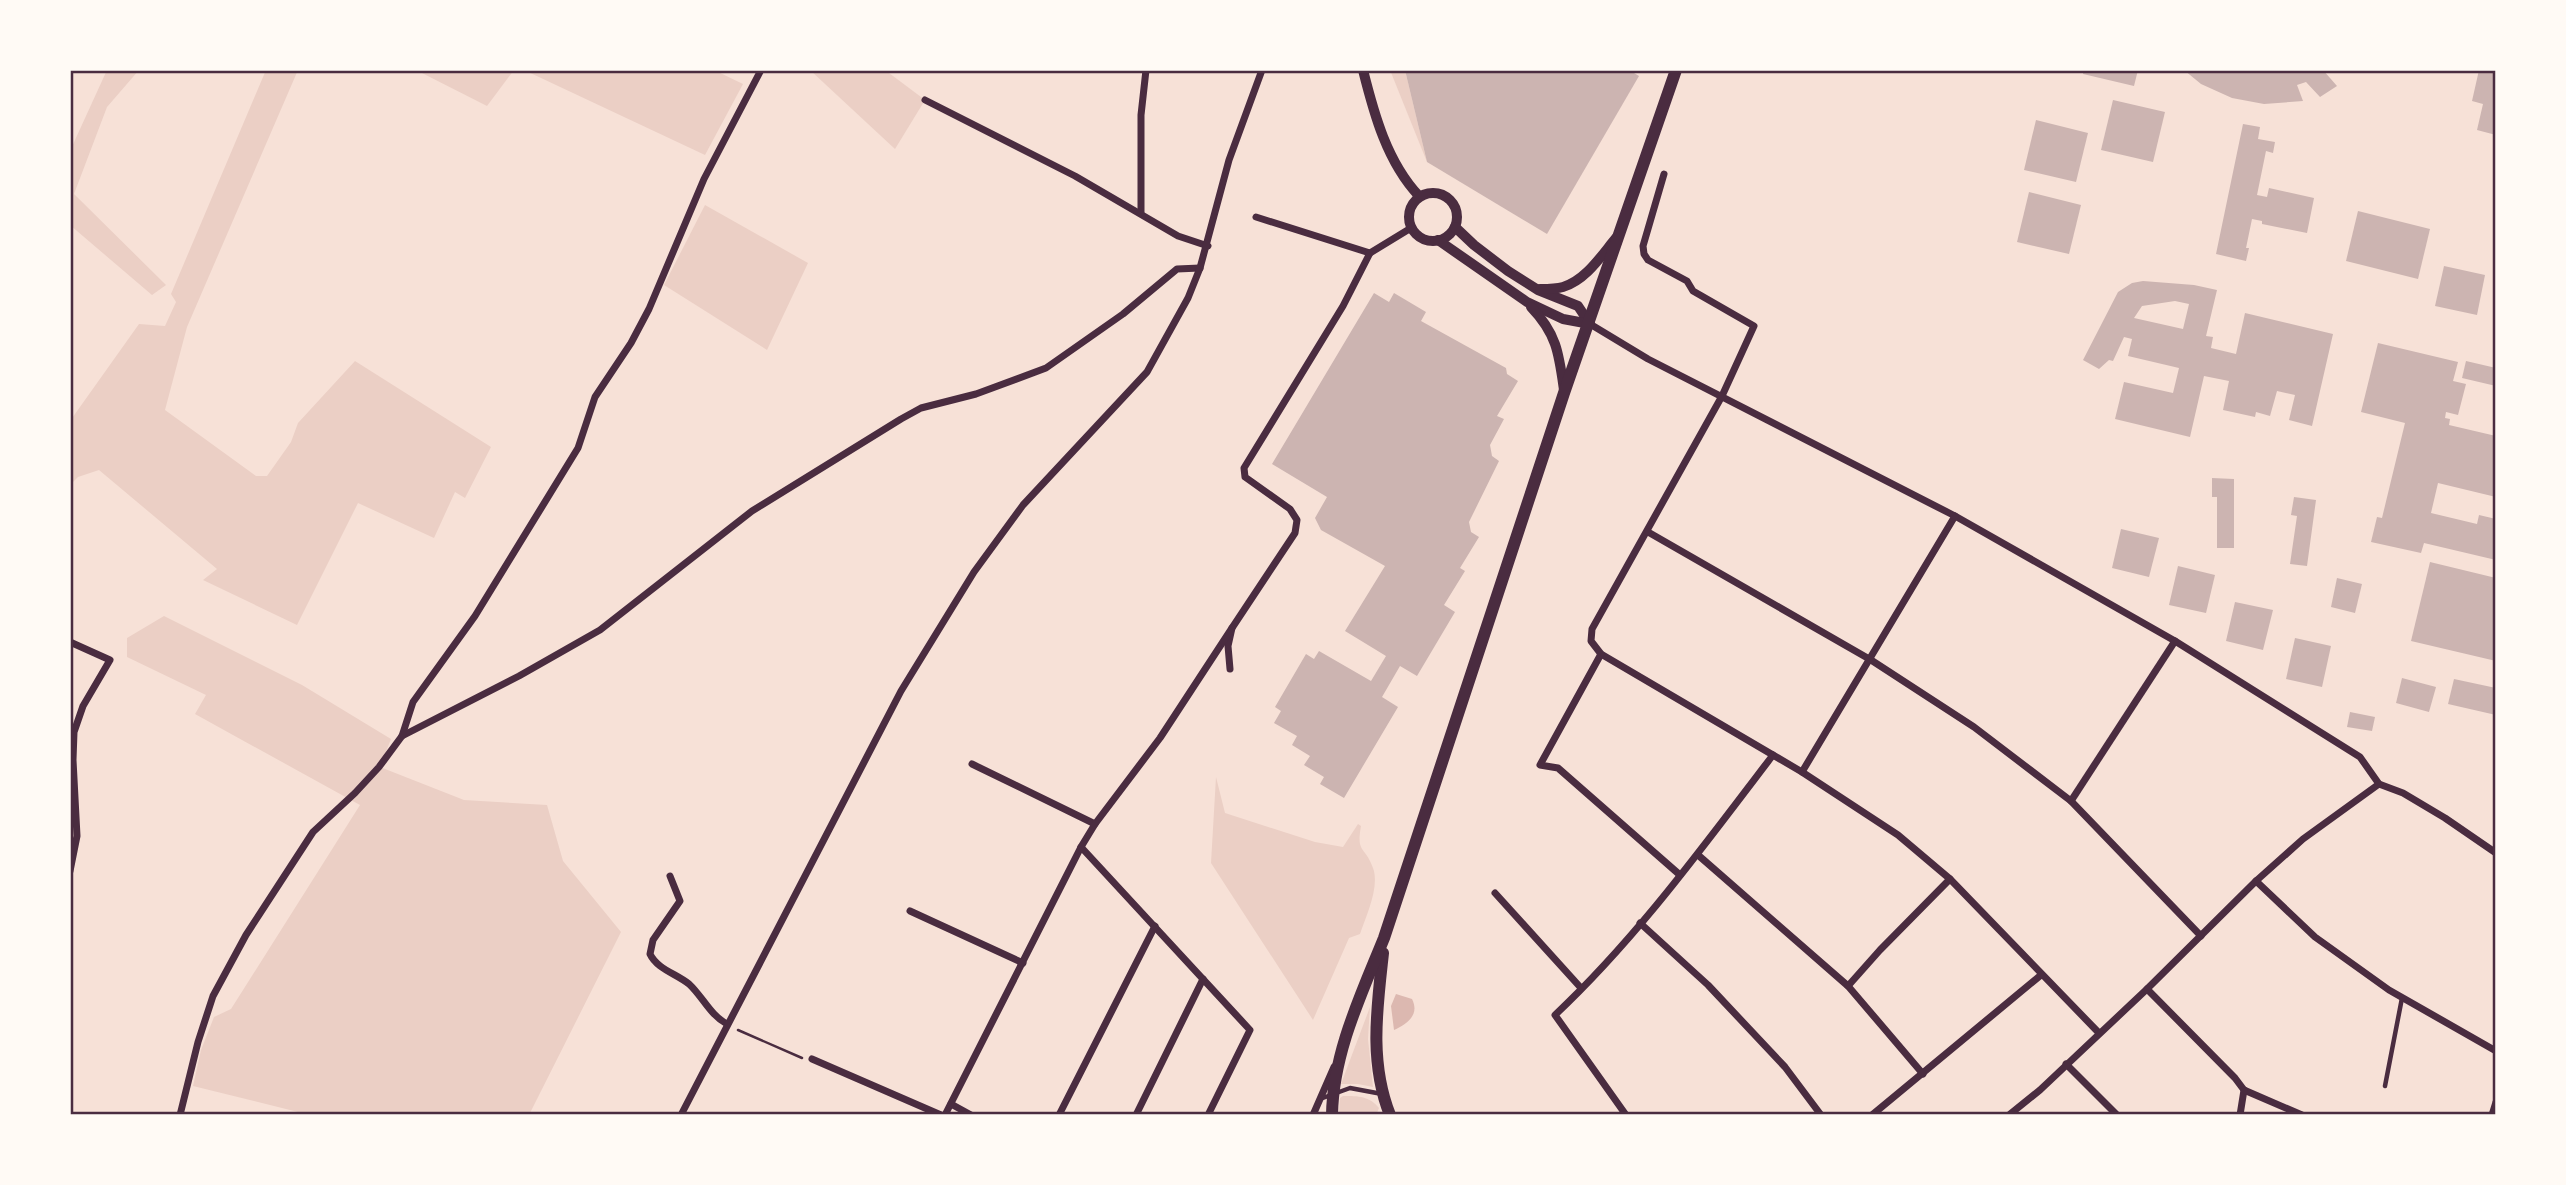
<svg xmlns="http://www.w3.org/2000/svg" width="2566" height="1185" font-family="'Roboto Condensed',sans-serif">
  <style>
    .green { fill: #ebcfc5 }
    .water { fill: #dcb8b0 }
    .building { fill: #ccb4b1; fill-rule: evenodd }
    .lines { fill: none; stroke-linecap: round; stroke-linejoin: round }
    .path { stroke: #4a2c40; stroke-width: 2.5 }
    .service { stroke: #4a2c40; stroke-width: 4.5 }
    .minor { stroke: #4a2c40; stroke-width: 7 }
    .tertiary { stroke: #4a2c40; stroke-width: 10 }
    .secondary { stroke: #4a2c40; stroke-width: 12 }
    .neatline { fill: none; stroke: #4a2c40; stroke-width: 2.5 }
  </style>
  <rect width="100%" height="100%" fill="#f7e1d7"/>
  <g class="green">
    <path d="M107,70H139L107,107L74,194L166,285L152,295L70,225V151Z"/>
    <path d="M266,70H298L187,327L165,410L256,476H267L291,442L298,423L355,361L491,447L465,498L455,492L434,538L358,503L297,625L203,580L217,569L99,470L78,477L70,485V421L139,324L165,326L176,302L171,294Z"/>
    <path d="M416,70H514L487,106Z"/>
    <path d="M524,70H714L743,84L705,155Z"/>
    <path d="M810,70H885L925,100L895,149Z"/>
    <path d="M1390,70H1405L1427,162Z"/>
    <path d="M705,205L808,263L767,350L664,285Z"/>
    <path d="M164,616L302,685L391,739L380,767L464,800L547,805L563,861L621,932L529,1115H310L193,1086L201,1050L214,1017L231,1009L360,805L195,714L206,695L127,657V638Z"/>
    <path d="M1216,777L1225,813L1315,842L1343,847L1358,824L1361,826C1356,854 1365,845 1373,868C1380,887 1366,916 1360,934L1349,938L1313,1020L1211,863Z"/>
    <path d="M1370,1007L1368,1039L1373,1087L1358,1084H1341Z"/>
    <path d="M1343,1096C1359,1096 1369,1096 1379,1108L1376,1115H1339L1340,1098Z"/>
  </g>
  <path class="water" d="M1396,994L1412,999C1420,1015 1407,1024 1394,1030L1391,1006Z"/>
  <g class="building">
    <path d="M1405,70H1629L1639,76L1547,234L1427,162Z"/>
    <path d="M2084,70H2138L2134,86L2083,74Z"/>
    <path d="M2184,70H2323L2337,86L2320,97L2306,82L2297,85L2303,101L2264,104L2232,98L2201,84Z"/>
    <path d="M2479,70H2496V135L2477,130L2483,104L2472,101Z"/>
    <path d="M2113,100L2165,112L2153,162L2101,150Z"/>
    <path d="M2036,120L2088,133L2076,182L2024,170Z"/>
    <path d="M2243,124L2260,127L2258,139L2275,142L2273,153L2266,151L2257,195L2267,197L2269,188L2314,198L2307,233L2262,224V221L2252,219L2246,248H2249L2246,261L2216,254Z"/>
    <path d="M2029,192L2081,205L2069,254L2017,242Z"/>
    <path d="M2358,211L2430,229L2418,279L2346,261Z"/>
    <path d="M2444,266L2485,275L2477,315L2435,306Z"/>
    <path d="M2143,281L2194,285L2217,290L2206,336L2213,337L2211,348L2236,354L2245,313L2333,334L2312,426L2289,420L2295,395L2277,391L2270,416L2256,412L2255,417L2223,410L2229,381L2204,376L2190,437L2115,419L2124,382L2173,393L2179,368L2128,356L2132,339L2124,337L2113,361L2109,360L2099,369L2083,360L2118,292L2132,283ZM2175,301L2189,304L2183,329L2134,318L2142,306Z"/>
    <path d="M1374,293L1389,302L1394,293L1426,312L1421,321L1506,368L1507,374L1518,381L1497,416L1504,419L1490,445L1492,456L1499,461L1469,522L1471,532L1479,537L1460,568L1465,571L1444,605L1455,612L1417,676L1400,666L1382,697L1398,707L1344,798L1320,784L1324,777L1304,765L1310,756L1292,745L1297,736L1274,723L1281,711L1275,707L1306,654L1314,659L1319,651L1371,681L1386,656L1345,631L1385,566L1321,530L1315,518L1327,497L1272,464Z"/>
    <path d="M2378,343L2458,362L2453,381L2466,384L2458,415L2446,412L2445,418L2450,419L2449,425L2496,436V497L2438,483L2431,513L2477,524L2479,515L2496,519V560L2424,543L2421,553L2371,542L2377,517L2382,518L2405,423L2361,412Z"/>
    <path d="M2466,361L2496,368V386L2462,378Z"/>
    <path d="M2212,478L2234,479V548H2217V497H2212Z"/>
    <path d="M2294,497L2316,500L2307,566L2290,564L2297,516L2291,515Z"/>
    <path d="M2121,529L2159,538L2149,577L2112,568Z"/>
    <path d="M2430,562L2496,578V661L2411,641Z"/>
    <path d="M2178,566L2215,575L2206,613L2169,605Z"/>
    <path d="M2337,578L2362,584L2355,613L2331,607Z"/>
    <path d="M2235,602L2273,610L2263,650L2226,641Z"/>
    <path d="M2295,638L2331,646L2322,687L2286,679Z"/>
    <path d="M2402,678L2436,687L2429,712L2396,703Z"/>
    <path d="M2454,679L2496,688V715L2448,704Z"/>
    <path d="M2350,712L2375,717L2372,731L2347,727Z"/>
  </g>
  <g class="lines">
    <path class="path" d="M738,1030L802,1058"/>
    <g class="service">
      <path d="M2385,1086L2402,998"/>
      <path d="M1320,1099L1350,1088L1382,1094"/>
    </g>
    <g class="minor">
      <path d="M925,100L1075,176L1178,236L1208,246"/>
      <path d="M1664,174L1643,246L1644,254L1648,260L1687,281L1693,291L1754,326L1722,396L1592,629L1591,641L1601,654L1802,772L1898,835L1950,879L2099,1033"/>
      <path d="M1141,212V115L1146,70"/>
      <path d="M1256,217L1370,253"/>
      <path d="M1590,324L1648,359L1955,516L2175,641L2360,757L2379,784L2403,793L2445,818L2496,853"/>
      <path d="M1648,532L1871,660L1974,727L2071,801L2201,936"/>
      <path d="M70,642L110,660L83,706L74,732L73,760L77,836L70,871"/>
      <path d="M1601,654L1540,765L1558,768L1680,875"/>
      <path d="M1230,669L1228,646L1232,628L1295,533L1297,520L1290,509L1245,477L1244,468L1343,306L1370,253L1411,228"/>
      <path d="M402,736L519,676L600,630L752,511L901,419L921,408L976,394L1046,368L1123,314L1177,269L1200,268"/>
      <path d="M972,764L1095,824"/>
      <path d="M1802,772L1955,516"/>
      <path d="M2071,801L2175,641"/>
      <path d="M1081,847L1250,1030L1208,1115"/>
      <path d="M1698,855L1848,986L1923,1074"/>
      <path d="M670,876L680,901L653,940L650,954C657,969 677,974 689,984C703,997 710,1015 727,1024"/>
      <path d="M2256,881L2315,937L2389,990L2496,1051"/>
      <path d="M1495,893L1581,988"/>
      <path d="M910,911L1023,963"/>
      <path d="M1640,923L1708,985L1785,1067L1821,1115"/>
      <path d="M1848,986L1880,950L1950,879"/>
      <path d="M2147,989L2235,1078L2244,1090L2302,1115"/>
      <path d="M812,1059L941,1115"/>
      <path d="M2066,1064L2117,1115"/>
      <path d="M951,1104L971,1115"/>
      <path d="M180,1115L198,1042L213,996L246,935L313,832L355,793L379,767L402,736L413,702L475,616L578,448L595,397L631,343L649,309L704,179L761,70"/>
      <path d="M681,1115L901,691L974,572L1023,505L1147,372L1188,298L1200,268L1229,160L1262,70"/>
      <path d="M945,1115L1081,847L1095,824L1160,738L1232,628"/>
      <path d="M1059,1115L1155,926"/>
      <path d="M1136,1115L1203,979"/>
      <path d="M1313,1115L1334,1067"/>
      <path d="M1626,1115L1555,1015C1637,938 1705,844 1773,755"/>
      <path d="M1872,1115L2041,975"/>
      <path d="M2009,1115L2040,1090L2147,989L2256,881L2303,839L2379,784"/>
      <path d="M2240,1115L2244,1090"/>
      <path d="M2492,1115L2496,1102"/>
    </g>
    <g class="tertiary">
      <path d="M1363,70C1374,114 1387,162 1419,196"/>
      <circle cx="1433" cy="217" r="24"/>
      <path d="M1455,227L1474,245L1508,271L1538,290L1578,306L1590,324"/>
      <path d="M1438,240L1527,302L1563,319L1590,324"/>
      <path d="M1540,289C1547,289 1556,289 1563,287C1586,280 1601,256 1616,238"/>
      <path d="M1531,307C1557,334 1559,354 1564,390"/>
    </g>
    <g class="secondary">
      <path d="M1383,953C1377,1008 1369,1062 1390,1115"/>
      <path d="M1332,1115C1333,1053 1361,995 1384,938L1564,393L1676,70"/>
    </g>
  </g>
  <rect width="2566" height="1185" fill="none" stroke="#fffaf5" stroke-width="144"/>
  <rect x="72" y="72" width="2422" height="1041" class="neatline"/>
</svg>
